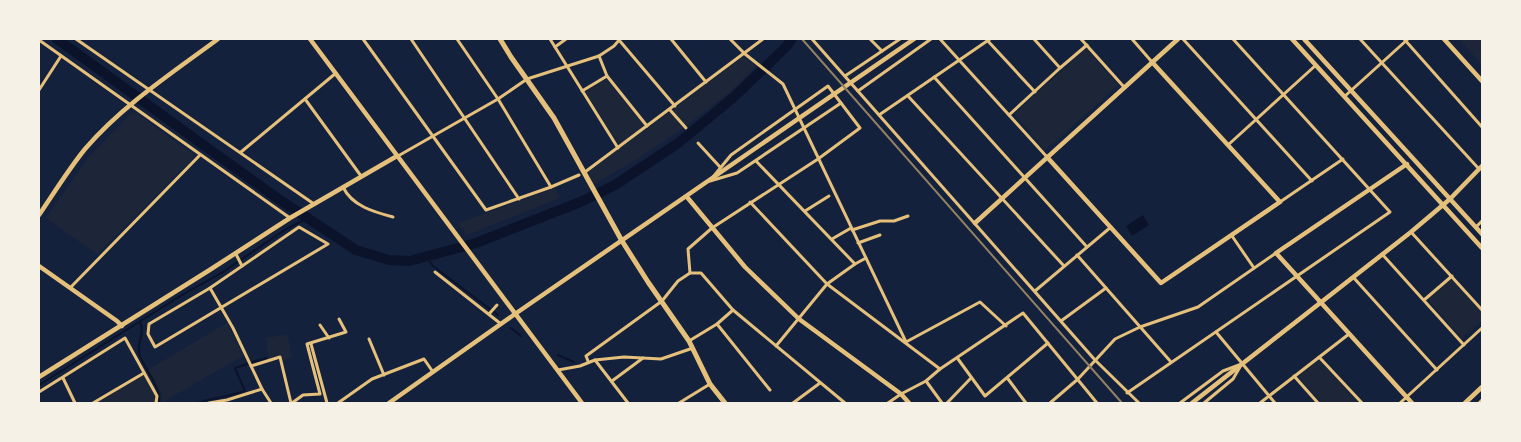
<svg xmlns="http://www.w3.org/2000/svg" width="1521" height="442" font-family="Mulish,sans-serif">
  <style>
    .green { fill: #1d2539 }
    .water { fill: #0b132b }
    .lines { fill: none; stroke-linecap: round; stroke-linejoin: round }
    .stream { stroke: #0b132b; stroke-width: 2 }
    .river { stroke: #0b132b; stroke-width: 10 }
    .minor { stroke: #e5c07b; stroke-width: 3 }
    .tertiary { stroke: #e5c07b; stroke-width: 4.5 }
    .primary { stroke: #e5c07b; stroke-width: 5 }
    .rail { stroke: #918062; stroke-width: 2 }
  </style>
  <rect width="100%" height="100%" fill="#14213d"/>
  <g class="green">
    <path d="M1459,39H1482V65Z"/>
    <path d="M1084,50L1088,51L1117,83L1118,86L1045,150L1014,114Z"/>
    <path d="M743,57L756,66L732,90L686,126L673,112V109Z"/>
    <path d="M604,80H607L643,124V127L621,143H618L586,94V91Z"/>
    <path d="M135,112L193,154L194,158L97,254L46,218L88,158L131,113Z"/>
    <path d="M668,113H671L684,128L631,163L594,184L588,172Z"/>
    <path d="M555,188L560,198L467,235L458,223Z"/>
    <path d="M1450,280H1452L1482,313V322L1462,338L1429,301V297Z"/>
    <path d="M227,323L243,356L161,403L162,394L148,370Z"/>
    <path d="M287,334L292,357L281,362L280,357L269,361L266,338Z"/>
    <path d="M1319,360L1357,401L1355,403H1322L1298,377Z"/>
    <path d="M144,373L157,396L156,403H93Z"/>
  </g>
  <path class="water" d="M1143,215L1149,225L1132,236L1126,226Z"/>
  <g class="lines">
    <g class="stream">
      <path d="M427,257L433,266L498,315"/>
      <path d="M140,322C146,333 135,346 140,356C146,371 161,387 159,403"/>
      <path d="M511,328L521,336"/>
      <path d="M558,355L574,362"/>
      <path d="M252,362L266,358"/>
      <path d="M39,385L177,298L223,272L286,229L308,218"/>
      <path d="M198,403C213,398 229,396 245,391L235,368L247,364"/>
    </g>
    <path class="river" d="M57,39L277,198L356,250L389,260L410,261L476,243L583,201L615,185L677,144L734,97L785,48L792,39"/>
    <g class="minor">
      <path d="M76,39L314,204"/>
      <path d="M363,39L486,210L551,187L579,175"/>
      <path d="M411,39L519,199"/>
      <path d="M457,39L498,99L551,187"/>
      <path d="M550,39L618,148"/>
      <path d="M671,39L706,82"/>
      <path d="M730,39L745,54L783,84L906,342L980,302L1006,326"/>
      <path d="M812,39L1095,360L1139,403"/>
      <path d="M870,39L882,51"/>
      <path d="M940,39L1047,157"/>
      <path d="M1034,39L1060,68"/>
      <path d="M1081,39L1124,87"/>
      <path d="M1132,39L1152,62"/>
      <path d="M1183,39L1312,181"/>
      <path d="M1360,39L1479,169"/>
      <path d="M1404,39L1482,127"/>
      <path d="M39,40L290,218"/>
      <path d="M619,40L675,106"/>
      <path d="M987,40L1035,92"/>
      <path d="M555,47L566,39"/>
      <path d="M599,56L607,76L647,126"/>
      <path d="M845,76L900,39"/>
      <path d="M934,77L1087,247"/>
      <path d="M39,90L61,56"/>
      <path d="M582,91L607,76"/>
      <path d="M858,91L931,39"/>
      <path d="M908,96L1064,266"/>
      <path d="M1345,96L1408,39"/>
      <path d="M305,99L361,176"/>
      <path d="M670,110L686,128"/>
      <path d="M879,115L990,39"/>
      <path d="M1009,115L1060,68L1087,45"/>
      <path d="M698,143L720,167"/>
      <path d="M1228,145L1316,65"/>
      <path d="M241,152L336,73"/>
      <path d="M398,156L498,99L527,79L599,56L614,46L620,39"/>
      <path d="M756,161L855,264"/>
      <path d="M585,172L763,39"/>
      <path d="M710,181L737,173L841,103"/>
      <path d="M343,187C352,206 374,212 393,217"/>
      <path d="M750,202L827,284L940,369"/>
      <path d="M1280,202L1343,159"/>
      <path d="M805,211L829,196"/>
      <path d="M299,227L328,244L155,347L148,334L149,324L210,288Z"/>
      <path d="M1476,227L1482,221"/>
      <path d="M852,230L880,221H894L908,216"/>
      <path d="M1411,232L1482,310"/>
      <path d="M1232,236L1254,268"/>
      <path d="M832,239L851,228"/>
      <path d="M858,243L880,235"/>
      <path d="M236,254L242,266"/>
      <path d="M1382,254L1464,345"/>
      <path d="M1077,255L1171,362"/>
      <path d="M435,272L501,324"/>
      <path d="M690,273L688,249L712,228L818,159L860,128L828,86L731,155L713,177"/>
      <path d="M1353,277L1437,370"/>
      <path d="M70,288L200,155"/>
      <path d="M210,288L233,328L262,389L271,403"/>
      <path d="M1035,291L1111,227"/>
      <path d="M1424,300L1452,276"/>
      <path d="M489,314L497,305"/>
      <path d="M1061,321L1106,288"/>
      <path d="M717,324L770,390"/>
      <path d="M320,325L329,338"/>
      <path d="M1216,332L1275,403"/>
      <path d="M369,339L384,375"/>
      <path d="M689,341L717,324L733,310"/>
      <path d="M311,344L327,403"/>
      <path d="M776,346L827,284L855,264L866,258"/>
      <path d="M1319,357L1362,403"/>
      <path d="M958,359L985,396L1048,343"/>
      <path d="M595,360L628,403"/>
      <path d="M588,361L586,356L662,301L678,281L690,273H701L733,310L845,403"/>
      <path d="M251,366L280,357L291,403"/>
      <path d="M558,370L580,366L595,360L624,357L661,359L693,348"/>
      <path d="M1294,376L1318,403"/>
      <path d="M63,378L75,403"/>
      <path d="M1008,379L1026,403"/>
      <path d="M612,381L643,358"/>
      <path d="M926,381L942,403"/>
      <path d="M39,392L125,338L157,396L156,403"/>
      <path d="M1127,393L1390,212L1233,39"/>
      <path d="M93,403L144,373"/>
      <path d="M209,403L227,400L262,389"/>
      <path d="M292,403L303,395L320,394L307,344L346,332L339,319"/>
      <path d="M338,403L372,379L424,359L433,372"/>
      <path d="M679,403L710,384"/>
      <path d="M793,403L820,383"/>
      <path d="M888,403L901,394L926,381L940,369L1023,313L1097,403"/>
      <path d="M947,403L971,378"/>
      <path d="M1050,403L1078,379L1115,339L1140,327L1198,307L1276,253"/>
      <path d="M1180,403L1223,371L1239,365"/>
      <path d="M1204,403L1233,379L1240,367"/>
      <path d="M1260,403L1349,334"/>
      <path d="M1400,403L1482,328"/>
    </g>
    <g class="tertiary">
      <path d="M310,39L582,403"/>
      <path d="M1292,39L1482,248"/>
      <path d="M1304,39L1482,234"/>
      <path d="M1444,39L1482,81"/>
      <path d="M1047,157L1161,283L1280,202L1152,62"/>
      <path d="M1407,164L1276,253L1412,403"/>
      <path d="M687,197L745,267L799,319L901,394L909,403"/>
      <path d="M39,215C54,193 68,170 85,149C123,105 172,73 218,39"/>
      <path d="M975,223L1178,39"/>
      <path d="M39,266L117,321L122,326"/>
      <path d="M39,377L208,271L290,218L397,156"/>
      <path d="M389,403L515,314L914,39"/>
      <path d="M1192,403L1411,232L1450,199L1482,166"/>
      <path d="M1465,403L1482,387"/>
      <path d="M1480,403L1482,401"/>
    </g>
    <path class="primary" d="M500,39L511,57L554,118L622,241L648,282L689,341L710,384L725,403"/>
    <path class="rail" d="M802,39L1122,403"/>
  </g>
  <rect width="1521" height="442" fill="none" stroke="#f6f1e7" stroke-width="80"/>
</svg>
